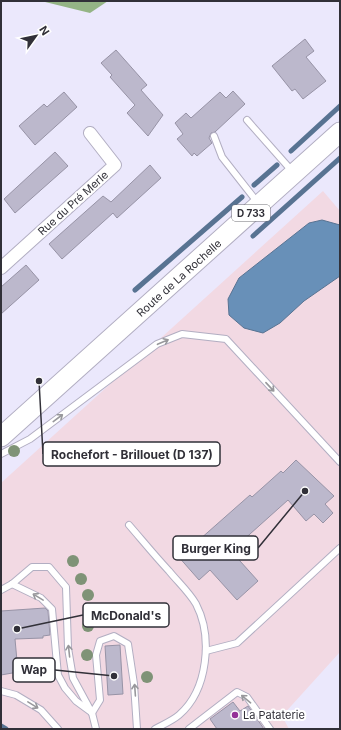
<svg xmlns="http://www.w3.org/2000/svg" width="341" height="730" font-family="Inter,sans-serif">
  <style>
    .industrial { fill: #f2d9e3 }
    .forest { fill: #94b485 }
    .water { fill: #6890b8; stroke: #587392 }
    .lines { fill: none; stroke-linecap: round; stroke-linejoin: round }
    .stream { stroke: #587392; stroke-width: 5 }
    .building { fill: #bcb8cc; stroke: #9793a6 }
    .lane-casing { stroke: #b2aec2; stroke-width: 8 }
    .street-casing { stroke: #b2aec2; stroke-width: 14 }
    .primary-casing { stroke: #b2aec2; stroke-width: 21 }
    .lane { stroke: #fff; stroke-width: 6 }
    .street { stroke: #fff; stroke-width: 12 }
    .primary { stroke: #fff; stroke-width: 19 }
    .tree { fill: #7f9377 }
    .oneway { stroke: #98989c }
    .poi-dot { fill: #943198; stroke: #fff; stroke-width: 1.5 }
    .labels { text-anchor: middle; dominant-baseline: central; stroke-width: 4; stroke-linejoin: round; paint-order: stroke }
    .shield { fill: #fff; stroke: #6f6e74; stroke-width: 1 }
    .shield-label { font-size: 10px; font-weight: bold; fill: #313038 }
    .street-label { font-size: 11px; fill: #313038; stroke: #fff }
    .poi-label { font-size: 11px; fill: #313038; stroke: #fff; text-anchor: start }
    .leader { fill: none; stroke: #313038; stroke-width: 1.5 }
    .callout-dot { fill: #313038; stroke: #fff; stroke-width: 1.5 }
    .callout { fill: #fff; stroke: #313038; stroke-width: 1.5 }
    .callout-label { font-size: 12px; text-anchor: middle; font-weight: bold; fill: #313038 }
  </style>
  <rect width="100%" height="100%" fill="#ebe8fc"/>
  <path class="industrial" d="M323,191L340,211V652L282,716L289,729H1V483Z"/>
  <path class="forest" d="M41,1H108L90,13Z"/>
  <path class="water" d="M322,220L340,225V276L304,301L280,323L263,333L244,328L229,315L228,299L239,278L309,223Z"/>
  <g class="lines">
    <g class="stream">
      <path d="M291,151L340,106"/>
      <path d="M254,185L277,165"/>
      <path d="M253,236L340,158"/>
      <path d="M135,290L242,197"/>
      <path d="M1,726L6,729"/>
    </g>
  </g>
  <g class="building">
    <path d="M305,39L314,51L306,57L326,81L303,99L295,89L292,91L272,66Z"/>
    <path d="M116,50L147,85L141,90L163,115L148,136L127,113L135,105L110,77L112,75L101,63Z"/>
    <path d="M233,91L245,104L215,132L211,133L209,138L212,143L197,156L194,153L192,156L177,139L183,134L175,123L186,113L191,118L220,92L226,98Z"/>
    <path d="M64,92L77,107L35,145L19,126L44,104L47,107Z"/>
    <path d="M55,152L68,166L15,213L4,199Z"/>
    <path d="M150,165L161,178L117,218L113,213L62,259L49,244L103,196L111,202Z"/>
    <path d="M26,265L39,280L1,314V287Z"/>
    <path d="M296,460L334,496L325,504L333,513L323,523L314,514L306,521L288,500L231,551L258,581L237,600L210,570L199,580L177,555L196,537L199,540L250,495L252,497L281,471L283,473Z"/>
    <path d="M45,608L48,611L50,635L43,636V638L15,639L18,672L1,675V611Z"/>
    <path d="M120,645L123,694L108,695L105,646Z"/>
    <path d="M233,702L240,711L248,706L264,729H217L210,719Z"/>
  </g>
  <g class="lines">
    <g class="lane-casing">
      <g id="lane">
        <path d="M247,120L292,171"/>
        <path d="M214,136L222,157L258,203"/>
        <path d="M1,454L30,439L157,344L182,334L226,339L340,462"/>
        <path d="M129,525C142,540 155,556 169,571C178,582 189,592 196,604C213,637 208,690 179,715C172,721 162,725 155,729"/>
        <path d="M12,584L41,598L52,609L58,675L65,688L76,701L91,712"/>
        <path d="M1,590L12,584L32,567H49L66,587L68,648L73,678L92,713L96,729"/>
        <path d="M206,651L237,643L340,548"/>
        <path d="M1,691L16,695L41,710L58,729"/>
        <path d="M92,713L100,700L96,655L100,641L114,636L128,644L134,684L137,729"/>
        <path d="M189,729L237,692L247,697L270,729"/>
      </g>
    </g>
    <g class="street-casing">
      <path id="street" d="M1,268L115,165L90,133"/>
    </g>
    <g class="primary-casing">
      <path id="primary" d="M1,437L340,132"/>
    </g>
    <use href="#lane" class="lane"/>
    <use href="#street" class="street"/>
    <use href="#primary" class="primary"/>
  </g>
  <g class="tree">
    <circle cx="14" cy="451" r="6"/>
    <circle cx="73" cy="561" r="6"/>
    <circle cx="81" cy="579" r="6"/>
    <circle cx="88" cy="595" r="6"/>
    <circle cx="88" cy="626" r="6"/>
    <circle cx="87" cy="655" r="6"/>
    <circle cx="147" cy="677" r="6"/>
  </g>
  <defs><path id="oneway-shaft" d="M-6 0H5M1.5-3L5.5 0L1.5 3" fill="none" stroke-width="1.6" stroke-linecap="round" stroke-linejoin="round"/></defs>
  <g class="oneway">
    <use href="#oneway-shaft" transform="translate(163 342) rotate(-23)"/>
    <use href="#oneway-shaft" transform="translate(270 387) rotate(47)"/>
    <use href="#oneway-shaft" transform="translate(58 418) rotate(-37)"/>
    <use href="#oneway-shaft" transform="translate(38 597) rotate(-149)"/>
    <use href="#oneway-shaft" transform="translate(69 651) rotate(-96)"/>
    <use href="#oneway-shaft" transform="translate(135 690) rotate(-94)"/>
    <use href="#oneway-shaft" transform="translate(246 699) rotate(-140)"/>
    <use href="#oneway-shaft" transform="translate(33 705) rotate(31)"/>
  </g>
  <circle class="poi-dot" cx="235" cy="715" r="4"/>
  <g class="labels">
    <rect class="shield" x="232" y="205" width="38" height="16" rx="3"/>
    <g class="shield-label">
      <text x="251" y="213">D 733</text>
    </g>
    <g class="street-label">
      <text transform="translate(73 203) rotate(-42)">Rue du Pré Merle</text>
      <text transform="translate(179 278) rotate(-42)">Route de La Rochelle</text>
    </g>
    <g class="poi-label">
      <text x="243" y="715">La Pataterie</text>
    </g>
  </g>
  <path class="leader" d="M39 381L43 454M305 491L258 548M17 629L83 615M114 676L55 670"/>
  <g class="callout-dot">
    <circle cx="39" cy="381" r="4"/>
    <circle cx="305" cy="491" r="4"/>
    <circle cx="17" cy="629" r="4"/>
    <circle cx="114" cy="676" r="4"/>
  </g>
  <g class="callout">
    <rect x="43" y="442" width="177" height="24" rx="4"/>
    <rect x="173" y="536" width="85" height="24" rx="4"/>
    <rect x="83" y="603" width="86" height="24" rx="4"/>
    <rect x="13" y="658" width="42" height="24" rx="4"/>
  </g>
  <g class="callout-label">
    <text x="132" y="459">Rochefort - Brillouet (D 137)</text>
    <text x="216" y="553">Burger King</text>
    <text x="126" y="620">McDonald's</text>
    <text x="34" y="674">Wap</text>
  </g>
  <rect width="341" height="730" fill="none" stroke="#313038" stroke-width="4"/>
  <g transform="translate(36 36) rotate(57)" stroke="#ffffff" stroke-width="3" paint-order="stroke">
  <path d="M0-3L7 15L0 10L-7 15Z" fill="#313038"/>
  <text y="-6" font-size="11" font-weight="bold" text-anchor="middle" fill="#313038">N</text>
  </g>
</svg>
